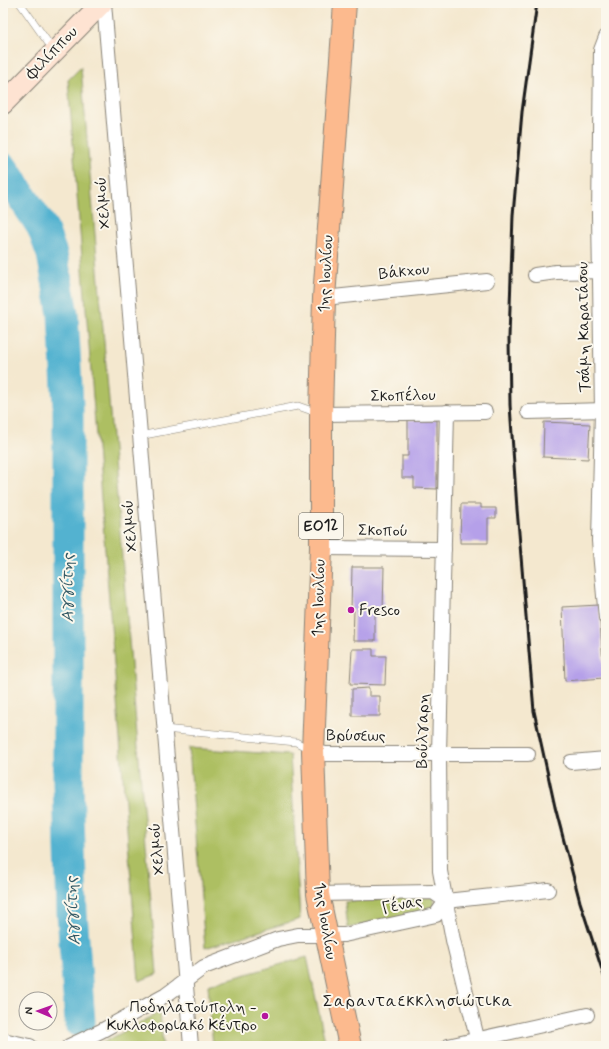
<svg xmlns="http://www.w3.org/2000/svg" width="609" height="1049" font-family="Mynerve,sans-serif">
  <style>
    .green { fill: #adbf62; stroke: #646e3f }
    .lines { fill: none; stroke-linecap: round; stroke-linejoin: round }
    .river { stroke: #52b2d0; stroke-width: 31 }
    .building { fill: #b5a0e9 }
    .lane-casing { stroke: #888276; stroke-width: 8 }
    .street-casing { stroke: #888276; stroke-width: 16 }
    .secondary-casing { stroke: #888276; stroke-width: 22 }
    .primary-casing { stroke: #888276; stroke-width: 24 }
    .lane { stroke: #fff; stroke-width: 7 }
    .street { stroke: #fff; stroke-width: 14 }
    .secondary { stroke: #fee3d2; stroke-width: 20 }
    .primary { stroke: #fcba8e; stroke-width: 22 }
    .rail { stroke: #1c1c1c; stroke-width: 3 }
    .poi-dot { fill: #b5179e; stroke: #fbf7ec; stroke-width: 1.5 }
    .labels { text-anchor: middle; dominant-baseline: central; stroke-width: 4; stroke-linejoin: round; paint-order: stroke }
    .shield { fill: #fbf7ec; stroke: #5f5e5a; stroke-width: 1 }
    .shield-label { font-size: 15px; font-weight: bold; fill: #1c1c1c }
    .street-label { font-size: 16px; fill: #1c1c1c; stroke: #fbf7ec }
    .poi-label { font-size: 16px; fill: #1c1c1c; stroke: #fbf7ec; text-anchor: start }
    .water-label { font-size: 17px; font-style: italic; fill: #325864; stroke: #fbf7ec }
    .neighbourhood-label { font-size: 17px; letter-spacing: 1px; fill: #1c1c1c; stroke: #fbf7ec }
  </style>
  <rect width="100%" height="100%" fill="#fbf7ec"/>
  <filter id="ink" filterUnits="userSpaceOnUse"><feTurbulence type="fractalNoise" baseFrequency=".025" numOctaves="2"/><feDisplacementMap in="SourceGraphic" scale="8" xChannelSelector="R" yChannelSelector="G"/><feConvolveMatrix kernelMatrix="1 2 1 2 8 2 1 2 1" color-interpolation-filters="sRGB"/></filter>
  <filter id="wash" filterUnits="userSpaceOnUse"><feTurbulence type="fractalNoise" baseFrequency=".012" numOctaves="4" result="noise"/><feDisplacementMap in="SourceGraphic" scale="16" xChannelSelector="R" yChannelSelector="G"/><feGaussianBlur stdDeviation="0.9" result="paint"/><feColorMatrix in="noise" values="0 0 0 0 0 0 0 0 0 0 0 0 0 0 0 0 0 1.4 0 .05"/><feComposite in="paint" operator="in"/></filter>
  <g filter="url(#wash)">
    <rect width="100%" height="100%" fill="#f4e8cf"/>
    <g class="green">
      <path d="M81,67L157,974L139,981L68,80Z"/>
      <path d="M189,748L290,755L300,919L205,948Z"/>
      <path d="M434,897L435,910L348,928L345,901Z"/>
      <path d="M307,957L326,1046H213L208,985Z"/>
      <path d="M160,1012L163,1046H97Z"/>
    </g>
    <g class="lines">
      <path class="river" d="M3,168L42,227L52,254L63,314L68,406V782L72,913L80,1022"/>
    </g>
    <g id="blocks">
      <g class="building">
        <path d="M408,420H437V489L414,488V478H402V456H408Z"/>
        <path d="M544,422L590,424L588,459L543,457Z"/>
        <path d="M461,504H481V508H496V518H488V543H460Z"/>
        <path d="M352,567H384L383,613H375V641H353L354,610H351Z"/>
        <path d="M599,605L604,678L565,681L562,607Z"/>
        <path d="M352,649H373V656H386L385,685L350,684Z"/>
        <path d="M369,688V696H380V716H352V689Z"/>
      </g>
    </g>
  </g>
  <g filter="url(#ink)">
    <use href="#blocks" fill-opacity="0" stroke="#888276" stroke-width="1"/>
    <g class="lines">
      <g class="lane-casing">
        <g id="lane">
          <path d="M20,3L54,51"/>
          <path d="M139,436L298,406L318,413"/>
          <path d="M164,729L296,742L311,750"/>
        </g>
      </g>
      <g class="street-casing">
        <g id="street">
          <path d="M104,3L191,1046"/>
          <path d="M606,37L601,50L599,215L602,410L599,541L606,618"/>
          <path d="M535,275L556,272L606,271"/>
          <path d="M324,298L487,281"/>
          <path d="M447,412L439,754L440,871L453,940L479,1046"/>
          <path d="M528,412L606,410"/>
          <path d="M321,414L485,412"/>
          <path d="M321,548L444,549"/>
          <path d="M313,751L326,754H528"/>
          <path d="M571,762L606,759"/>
          <path d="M318,894L433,892L446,901"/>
          <path d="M3,1040L30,1046"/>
          <path d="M69,1046L101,1031L166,995L204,967L278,939L298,935H344L436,915L446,901L548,890"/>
          <path d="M448,1046L587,1015"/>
        </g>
      </g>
      <g class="secondary-casing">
        <path id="secondary" d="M3,104L102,3"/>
      </g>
      <g class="primary-casing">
        <path id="primary" d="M345,3L324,298L321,414V548L313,751L318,894L350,1046"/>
      </g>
      <use href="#lane" class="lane"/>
      <use href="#street" class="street"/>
      <use href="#secondary" class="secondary"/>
      <use href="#primary" class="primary"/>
      <path class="rail" d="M537,3L522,112L513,215L509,338L510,405L517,509L534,711L555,807L580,902L606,982"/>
    </g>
  </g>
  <g class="poi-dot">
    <circle cx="351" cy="610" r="4"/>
    <circle cx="265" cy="1016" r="4"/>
  </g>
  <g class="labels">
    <rect class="shield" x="299" y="513" width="44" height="26" rx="3"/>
    <g class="shield-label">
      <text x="321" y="526">ΕΟ12</text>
    </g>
    <g class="street-label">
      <text transform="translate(52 53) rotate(-46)">Φιλίππου</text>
      <text transform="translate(103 203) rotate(-95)">Χελμού</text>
      <text transform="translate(404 272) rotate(-6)">Βάκχου</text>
      <text transform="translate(326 274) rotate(-87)">1ης Ιουλίου</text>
      <text transform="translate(584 327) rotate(-91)">Τσάμη Καρατάσου</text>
      <text transform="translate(403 396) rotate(-1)">Σκοπέλου</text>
      <text transform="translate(130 526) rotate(-95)">Χελμού</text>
      <text transform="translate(383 531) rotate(1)">Σκοπού</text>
      <text transform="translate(319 598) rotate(-88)">1ης Ιουλίου</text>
      <text transform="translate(423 731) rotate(-89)">Βούλγαρη</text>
      <text transform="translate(356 736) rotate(1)">Βρύσεως</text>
      <text transform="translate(157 849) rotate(-95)">Χελμού</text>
      <text transform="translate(402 905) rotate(-12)">Γένας</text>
      <text transform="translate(325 921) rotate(81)">1ης Ιουλίου</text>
    </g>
    <g class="poi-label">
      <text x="359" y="610">Fresco</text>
      <text x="257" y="1007" text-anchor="end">Ποδηλατούπολη -<tspan x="257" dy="18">Κυκλοφοριακό Κέντρο</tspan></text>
    </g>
    <g class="water-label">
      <text transform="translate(68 588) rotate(-90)">Αγγίτης</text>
      <text transform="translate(73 911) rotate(-93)">Αγγίτης</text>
    </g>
    <g class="neighbourhood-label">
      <text x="418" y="1001">Σαρανταεκκλησιώτικα</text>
    </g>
  </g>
  <rect width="609" height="1049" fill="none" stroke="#fbf7ec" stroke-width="16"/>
  <g transform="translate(38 1011) rotate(272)"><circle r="19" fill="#fbf7ec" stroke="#a29f99"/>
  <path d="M0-3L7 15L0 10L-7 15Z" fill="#b5179e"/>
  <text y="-6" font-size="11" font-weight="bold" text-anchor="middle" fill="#1c1c1c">N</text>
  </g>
</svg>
